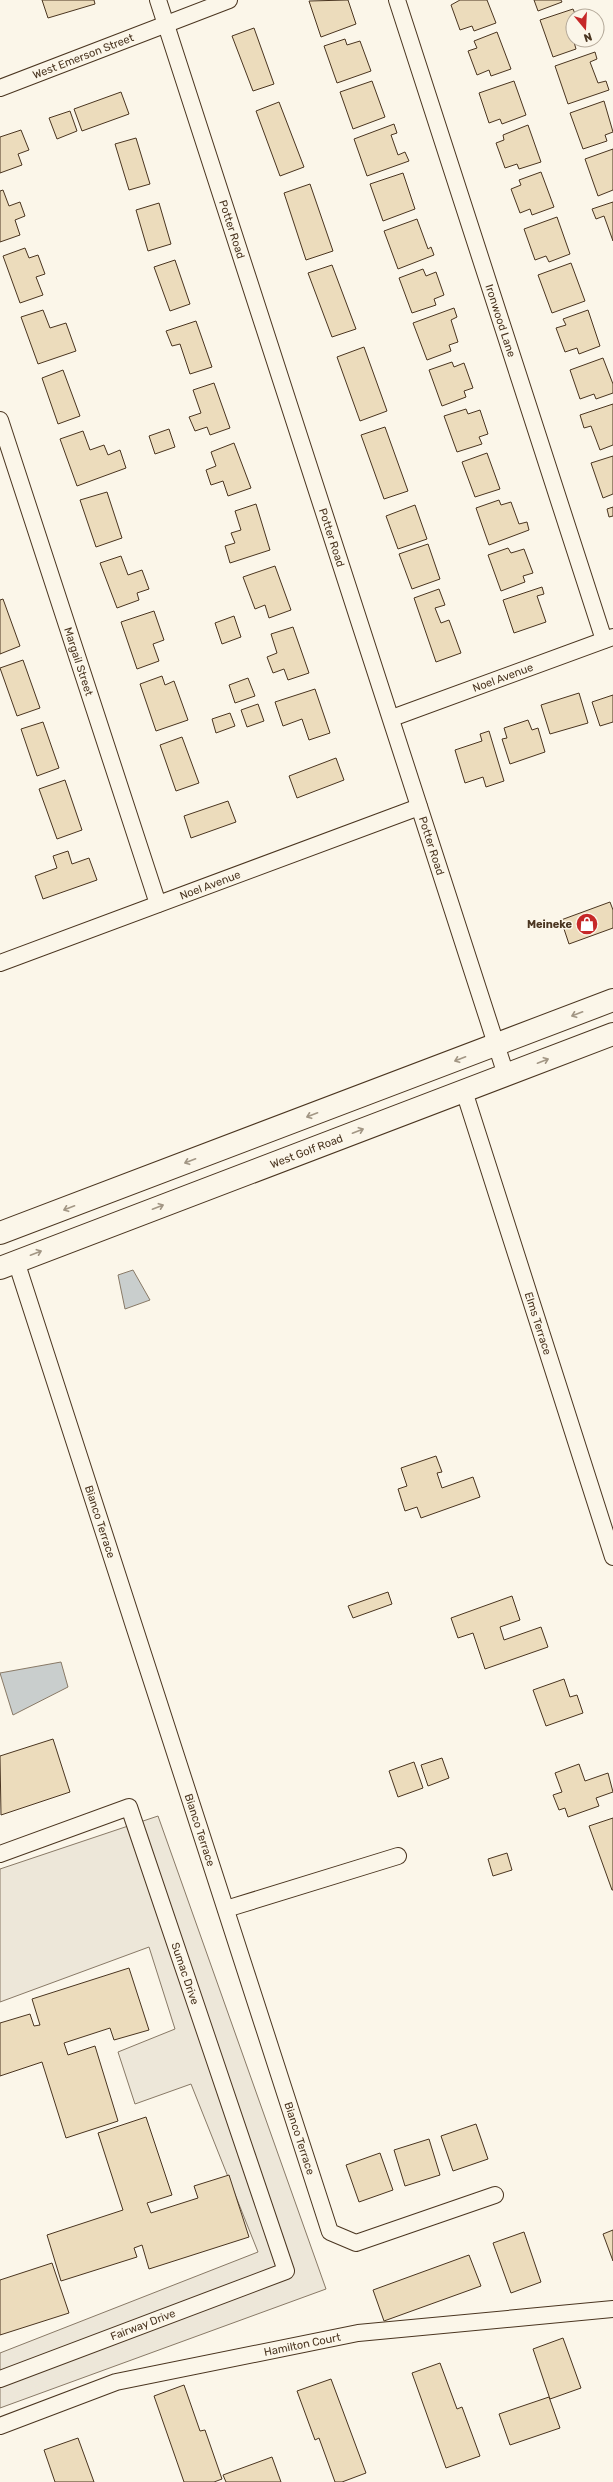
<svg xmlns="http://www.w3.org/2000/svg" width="613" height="2482" font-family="Rubik,sans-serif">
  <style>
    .parking { fill: #ede7d9; stroke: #887966 }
    .water { fill: #c9cecd; stroke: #887966 }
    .building { fill: #ecdcbc; stroke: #4a3520 }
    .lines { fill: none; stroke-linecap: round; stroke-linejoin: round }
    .minor-casing { stroke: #4a3520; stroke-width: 18 }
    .primary-casing { stroke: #4a3520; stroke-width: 24 }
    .minor { stroke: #fbf6e9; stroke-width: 16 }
    .primary { stroke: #fbf6e9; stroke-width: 22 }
    .oneway { stroke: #a29684 }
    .labels { text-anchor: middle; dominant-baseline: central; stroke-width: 3; stroke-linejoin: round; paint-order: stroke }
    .street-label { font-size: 11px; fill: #4a3520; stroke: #fbf6e9 }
    .poi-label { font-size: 11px; font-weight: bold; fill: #4a3520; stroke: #fbf6e9; text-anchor: end }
  </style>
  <rect width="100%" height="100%" fill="#fbf6e9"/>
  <path class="parking" d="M158,1816L326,2289L0,2408V2353L258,2252L191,2084L135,2104L118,2052L175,2029L149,1947L0,2002V1869Z"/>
  <g class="water">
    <path d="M133,1270L150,1300L125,1309L118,1275Z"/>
    <path d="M61,1662L68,1687L13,1715L0,1673Z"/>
  </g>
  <g class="building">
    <path d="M42,0H94L95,4L48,18Z"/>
    <path d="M348,0L356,24L321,37L309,1Z"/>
    <path d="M460,0H487L496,23L474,31L472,26L460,30L451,5Z"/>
    <path d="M534,0H561L562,2L538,11Z"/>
    <path d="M573,9L576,16H573V40H579L574,42L576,49L553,57L540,20Z"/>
    <path d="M254,28L274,84L253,91L232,36Z"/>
    <path d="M497,32L511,69L491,76L489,70L477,75L468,51L477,48L474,41Z"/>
    <path d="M345,39L347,45L360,41L371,71L337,83L324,46Z"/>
    <path d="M595,52L597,59L590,62L598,83L606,81L609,90L568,104L555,66Z"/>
    <path d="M372,81L385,117L353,129L340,92Z"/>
    <path d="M514,81L526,115L502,124L500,119L489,123L479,93Z"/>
    <path d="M121,92L129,114L82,131L74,109Z"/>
    <path d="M604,101L613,132L605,135L607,141L583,149L570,113Z"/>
    <path d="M279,102L304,167L280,176L256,111Z"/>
    <path d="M70,111L77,131L57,139L49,118Z"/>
    <path d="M394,124L397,133L391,135L398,155L405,152L409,161L367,176L354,139Z"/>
    <path d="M528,125L541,162L519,169L517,164L505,168L496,143L504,140L503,135Z"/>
    <path d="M21,130L29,150L18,154L22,165L0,173V137Z"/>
    <path d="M136,138L150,184L129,190L115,144Z"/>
    <path d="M613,149V190L598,196L585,159Z"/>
    <path d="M541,172L554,207L532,215L530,209L520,213L511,189L521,185L519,180Z"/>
    <path d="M403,173L415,209L383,221L370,184Z"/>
    <path d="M310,184L333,251L306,260L284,193Z"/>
    <path d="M3,190L9,206L20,202L25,216L15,220L20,235L0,242V191Z"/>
    <path d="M613,202V241L604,216L596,219L592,209Z"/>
    <path d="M159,203L171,244L148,251L136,210Z"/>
    <path d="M557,217L570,254L549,262L546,256L535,260L524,229Z"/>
    <path d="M417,219L428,249L431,247L434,255L398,269L384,231Z"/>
    <path d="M25,248L29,258L38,255L45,274L36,277L43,295L20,303L3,256Z"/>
    <path d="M175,260L190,304L170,311L154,267Z"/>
    <path d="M571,263L585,301L552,313L538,275Z"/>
    <path d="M332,265L356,329L332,337L308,273Z"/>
    <path d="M423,269L426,276L436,272L444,295L434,299L436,305L412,313L399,278Z"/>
    <path d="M454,308L457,317L451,320L458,342L449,345L451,351L427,360L413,323Z"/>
    <path d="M43,310L50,328L66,323L76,351L38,364L21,317Z"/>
    <path d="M588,310L600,346L579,354L577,348L565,352L556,328L566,325L563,319Z"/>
    <path d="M196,321L212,367L190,374L180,344L172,346L166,331Z"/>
    <path d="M364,347L387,411L360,421L337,357Z"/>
    <path d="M603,358L613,384V393L596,399L594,394L580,399L570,370Z"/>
    <path d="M452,362L454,367L464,363L473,388L464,391L466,397L442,406L429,370Z"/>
    <path d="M63,370L80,416L58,424L42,378Z"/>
    <path d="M214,383L230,428L210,435L207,427L195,431L189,417L201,413L193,390Z"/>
    <path d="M613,404V445L600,450L591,426L584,428L580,415Z"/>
    <path d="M466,409L468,414L480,410L488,434L479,437L482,444L457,452L444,416Z"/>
    <path d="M385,427L408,491L384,499L361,435Z"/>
    <path d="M169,429L175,447L155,454L149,436Z"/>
    <path d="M83,431L90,450L104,445L108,455L120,450L126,468L77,486L60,439Z"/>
    <path d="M234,443L251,488L228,496L223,481L211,485L206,470L216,466L211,452Z"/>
    <path d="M487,453L500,489L475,497L462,462Z"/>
    <path d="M613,456V494L603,498L591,463Z"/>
    <path d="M107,492L122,538L96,547L80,500Z"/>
    <path d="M499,500L501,505L511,502L519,524L527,522L529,530L489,545L476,508Z"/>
    <path d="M256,504L270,550L230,563L225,546L235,543L231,533L241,530L235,511Z"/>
    <path d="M415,505L427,539L398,549L386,516Z"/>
    <path d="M613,507V516L609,517L607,509Z"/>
    <path d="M428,544L440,579L412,589L399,554Z"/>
    <path d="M508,548L511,553L524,549L533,573L523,576L525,582L501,591L488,555Z"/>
    <path d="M121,556L128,575L142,570L149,589L137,593L139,600L117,608L100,563Z"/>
    <path d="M275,566L291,610L269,618L265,605L255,609L243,577Z"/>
    <path d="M542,587L544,594L537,596L546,622L514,633L503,600Z"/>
    <path d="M439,589L445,605L435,608L441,623L449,620L461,653L436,662L414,598Z"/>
    <path d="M3,599L20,646L0,654V600Z"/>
    <path d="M154,611L164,640L153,644L159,661L137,669L121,622Z"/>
    <path d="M234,616L241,637L222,644L215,623Z"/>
    <path d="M293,627L309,673L288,680L284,669L273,673L267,657L277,653L271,634Z"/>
    <path d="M23,660L40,708L17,716L0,668Z"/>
    <path d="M162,676L165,685L174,681L188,720L156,731L140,684Z"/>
    <path d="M248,678L255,696L235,703L229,685Z"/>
    <path d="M315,689L330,733L309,740L302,719L283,726L275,702Z"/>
    <path d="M579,693L588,723L550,734L541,705Z"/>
    <path d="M613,695V722L600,726L592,702Z"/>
    <path d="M258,704L264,721L247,727L241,710Z"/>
    <path d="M230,713L235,726L216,733L212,719Z"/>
    <path d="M528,720L532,730L538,728L545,752L510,764L502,739L507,738L504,728Z"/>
    <path d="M43,722L59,768L37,776L21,729Z"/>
    <path d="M489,731L504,781L486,787L483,777L465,783L455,750L482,741L480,734Z"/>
    <path d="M182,737L199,783L176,791L160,745Z"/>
    <path d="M336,758L344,780L297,798L289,776Z"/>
    <path d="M65,780L82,830L57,839L39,789Z"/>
    <path d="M228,801L236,822L191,838L184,816Z"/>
    <path d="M68,851L72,864L89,858L97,880L43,899L35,876L57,868L53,856Z"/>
    <path d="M610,902L613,910V928L569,944L561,920Z"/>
    <path d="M436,1456L442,1472L437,1473L442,1488L473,1477L480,1497L421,1518L417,1507L405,1511L398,1489L407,1486L401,1468Z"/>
    <path d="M388,1592L392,1604L353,1618L348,1606Z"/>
    <path d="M512,1596L520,1620L500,1627L504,1640L541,1627L548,1647L485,1669L473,1633L458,1638L451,1618Z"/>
    <path d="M564,1679L570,1697L577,1695L583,1713L546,1726L533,1690Z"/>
    <path d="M53,1739L70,1792L1,1815L0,1756Z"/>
    <path d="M442,1758L449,1778L428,1786L421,1765Z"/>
    <path d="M414,1762L423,1788L398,1797L389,1771Z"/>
    <path d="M579,1764L585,1781L608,1773L613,1792L596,1798L599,1806L568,1817L565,1808L559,1810L553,1795L562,1792L555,1773Z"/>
    <path d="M613,1818V1890H612L589,1826Z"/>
    <path d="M507,1853L512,1870L493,1876L488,1859Z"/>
    <path d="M129,1968L149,2030L114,2040L110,2028L64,2043L68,2055L95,2046L118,2121L66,2138L42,2062L0,2076V2023L30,2014L34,2026L40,2025L32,1999Z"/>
    <path d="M146,2117L172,2195L147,2203L151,2213L198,2198L194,2186L229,2175L249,2237L149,2269L142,2245L134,2248L137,2257L61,2281L47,2235L123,2210L98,2133Z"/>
    <path d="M476,2124L488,2159L453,2171L441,2136Z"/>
    <path d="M429,2139L440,2175L405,2186L394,2150Z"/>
    <path d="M380,2153L393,2190L359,2202L346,2165Z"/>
    <path d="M613,2230V2261L603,2234Z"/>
    <path d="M524,2232L541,2282L511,2293L493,2243Z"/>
    <path d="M469,2255L481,2286L384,2321L373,2290Z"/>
    <path d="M52,2263L69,2313L0,2335V2280Z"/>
    <path d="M563,2338L581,2388L550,2399L533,2349Z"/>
    <path d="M440,2363L457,2409L462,2407L480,2456L446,2468L412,2373Z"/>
    <path d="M331,2379L366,2473L342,2482H335L319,2438L315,2440L297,2391Z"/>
    <path d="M184,2385L200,2431L205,2430L222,2479L214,2482H184L154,2396Z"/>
    <path d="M549,2397L560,2428L510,2445L499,2414Z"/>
    <path d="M78,2438L94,2482H55L44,2450Z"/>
    <path d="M272,2457L281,2482H226L223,2475Z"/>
  </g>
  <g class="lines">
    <g class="minor-casing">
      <g id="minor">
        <path id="s1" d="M158,0L506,1075"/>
        <path id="s2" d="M397,0L604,640"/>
        <path id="s3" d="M0,88L229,0"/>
        <path id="s4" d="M0,420L158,904"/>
        <path id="s5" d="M392,718L613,637"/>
        <path id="s6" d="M0,963L419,807"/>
        <path id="s7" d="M464,1091L613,1557"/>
        <path id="s8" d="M16,1261L330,2232L356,2243L495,2195"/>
        <path id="s9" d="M0,1854L129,1807L286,2271L0,2379"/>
        <path d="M226,1909L398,1856"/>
        <path id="s10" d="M0,2426L116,2382L358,2333L613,2309"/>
      </g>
    </g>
    <g class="primary-casing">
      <g id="primary">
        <path d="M0,1233L613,1000"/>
        <path id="s11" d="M0,1268L613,1034"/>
      </g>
    </g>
    <use href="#minor" class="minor"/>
    <use href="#primary" class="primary"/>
  </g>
  <defs><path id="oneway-shaft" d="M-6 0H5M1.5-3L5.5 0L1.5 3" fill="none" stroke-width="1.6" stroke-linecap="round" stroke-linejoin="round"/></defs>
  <g class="oneway">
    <use href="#oneway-shaft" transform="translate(577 1014) rotate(159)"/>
    <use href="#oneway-shaft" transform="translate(460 1059) rotate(159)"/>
    <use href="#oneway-shaft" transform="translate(543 1061) rotate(-21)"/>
    <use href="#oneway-shaft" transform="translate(312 1115) rotate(159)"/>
    <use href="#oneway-shaft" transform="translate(358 1131) rotate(-21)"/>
    <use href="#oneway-shaft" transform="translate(190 1161) rotate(159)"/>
    <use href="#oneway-shaft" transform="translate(158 1207) rotate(-21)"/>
    <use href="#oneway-shaft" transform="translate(69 1208) rotate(159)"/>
    <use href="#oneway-shaft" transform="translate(36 1253) rotate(-21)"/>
  </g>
  <defs>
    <g id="shop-disc" transform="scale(1.15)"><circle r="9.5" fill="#c62828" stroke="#fbf6e9"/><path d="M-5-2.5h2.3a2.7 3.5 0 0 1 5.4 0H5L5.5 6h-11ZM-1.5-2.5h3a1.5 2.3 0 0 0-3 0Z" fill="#fff"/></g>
  </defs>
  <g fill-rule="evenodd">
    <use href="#shop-disc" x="587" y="924"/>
  </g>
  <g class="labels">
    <g class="street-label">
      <text stroke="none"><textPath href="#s3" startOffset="89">West Emerson Street</textPath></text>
      <text stroke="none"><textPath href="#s1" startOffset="241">Potter Road</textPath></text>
      <text stroke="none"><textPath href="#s2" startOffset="337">Ironwood Lane</textPath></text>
      <text stroke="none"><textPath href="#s1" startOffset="565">Potter Road</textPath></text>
      <text stroke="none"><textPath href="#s4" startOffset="254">Margail Street</textPath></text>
      <text stroke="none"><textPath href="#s5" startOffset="118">Noel Avenue</textPath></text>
      <text stroke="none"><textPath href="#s1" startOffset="889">Potter Road</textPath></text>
      <text stroke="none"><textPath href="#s6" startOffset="224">Noel Avenue</textPath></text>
      <text stroke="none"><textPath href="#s11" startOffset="328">West Golf Road</textPath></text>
      <text stroke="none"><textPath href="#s7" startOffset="244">Elms Terrace</textPath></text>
      <text stroke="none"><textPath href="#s8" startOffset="274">Bianco Terrace</textPath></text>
      <text stroke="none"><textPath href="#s8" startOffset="598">Bianco Terrace</textPath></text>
      <text stroke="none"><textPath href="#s9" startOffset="313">Sumac Drive</textPath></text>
      <text stroke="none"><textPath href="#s8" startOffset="922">Bianco Terrace</textPath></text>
      <text transform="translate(143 2325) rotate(-21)">Fairway Drive</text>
      <text stroke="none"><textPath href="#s10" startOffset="314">Hamilton Court</textPath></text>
    </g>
    <g class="poi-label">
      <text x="572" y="924">Meineke</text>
    </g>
  </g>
  <g transform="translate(585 28) rotate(162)"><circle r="19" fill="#fbf6e9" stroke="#b4a999"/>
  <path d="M0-3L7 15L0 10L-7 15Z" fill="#c62828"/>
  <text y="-6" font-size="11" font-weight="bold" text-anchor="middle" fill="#4a3520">N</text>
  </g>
</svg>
